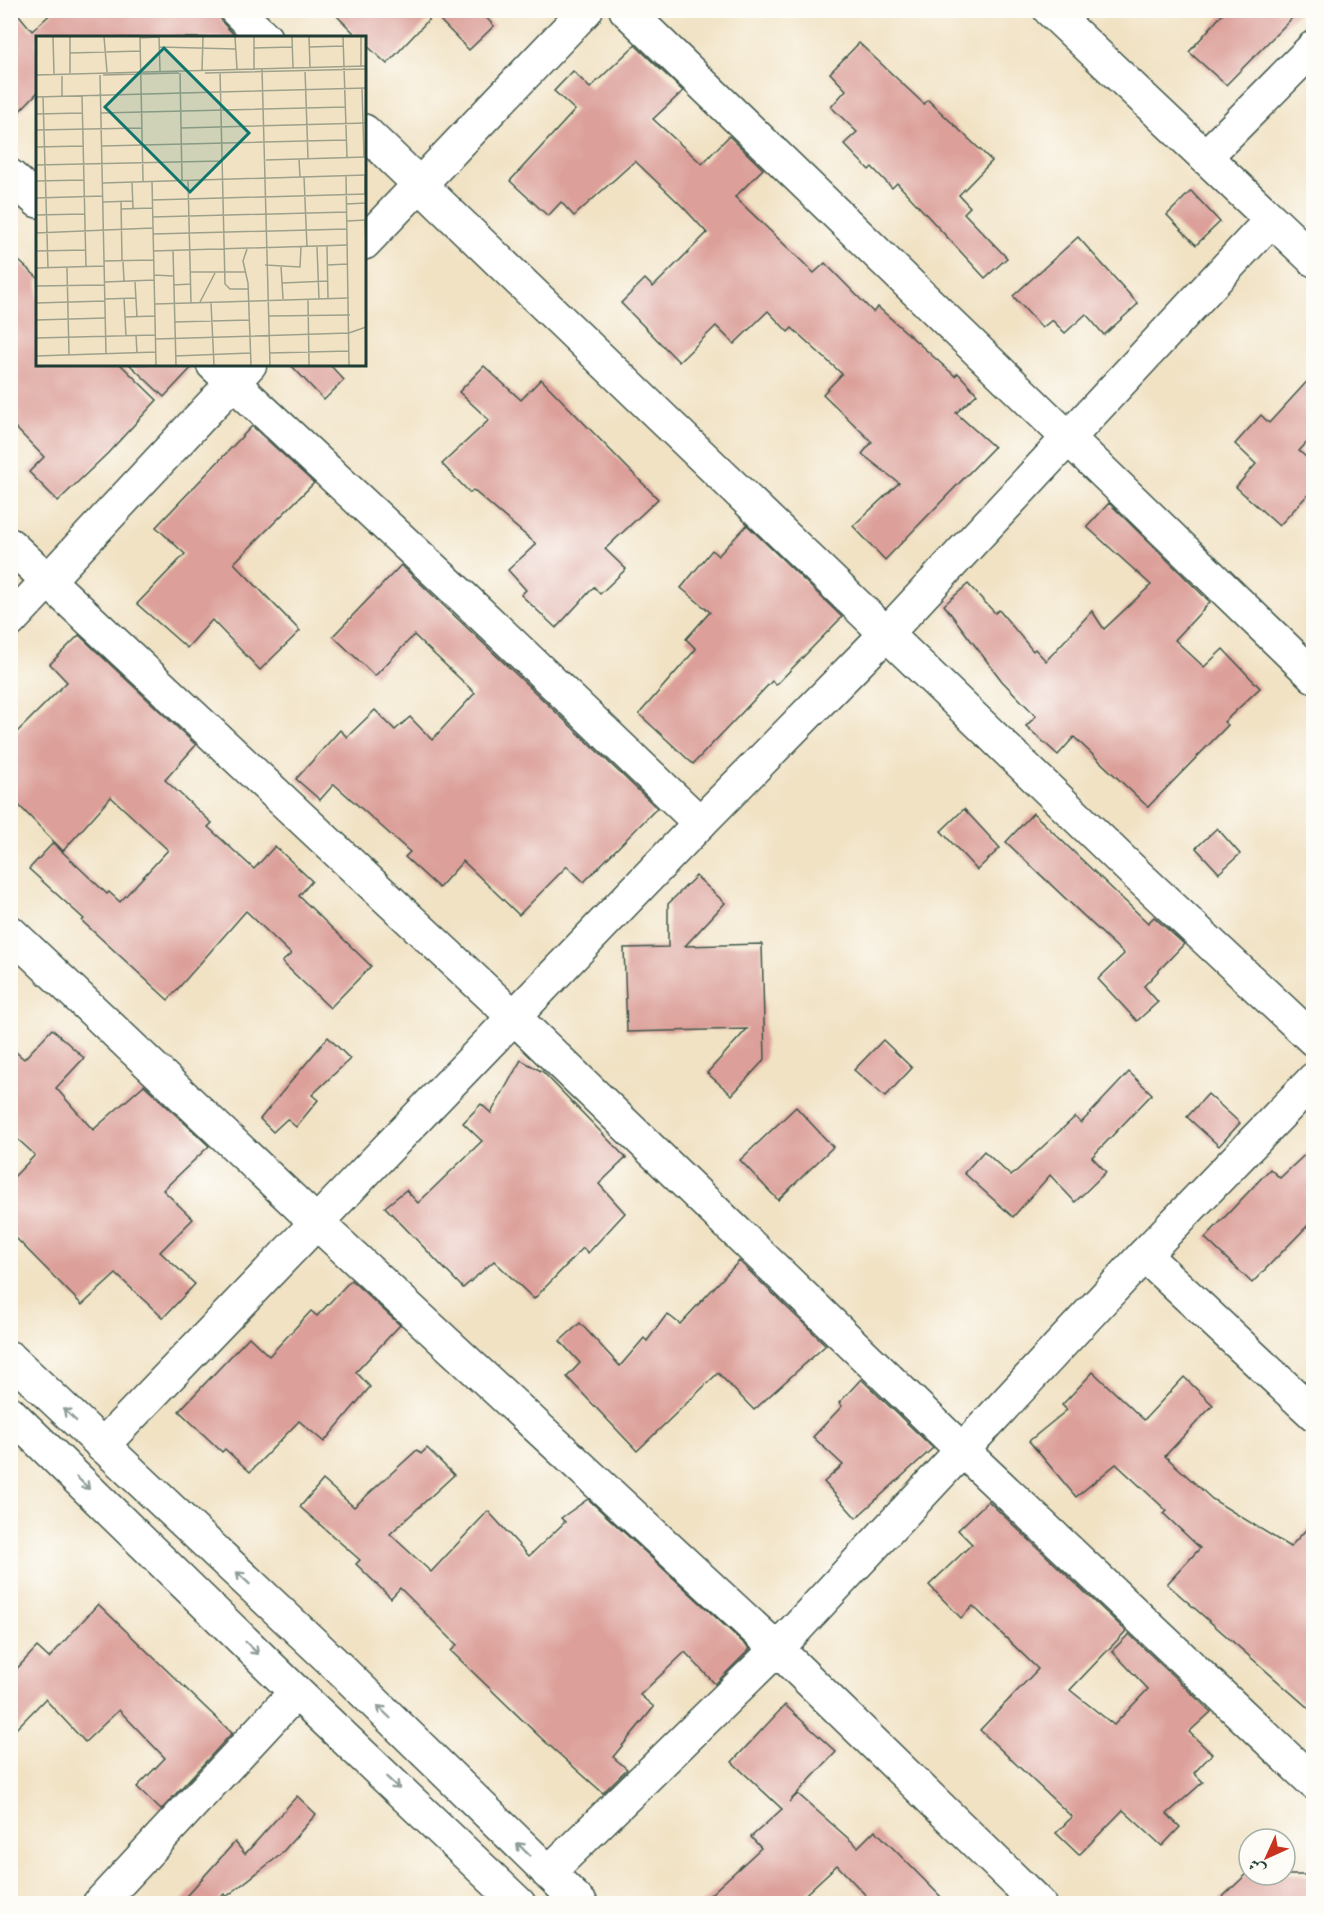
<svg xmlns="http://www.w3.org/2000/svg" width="1324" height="1914" font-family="'IM FELL Double Pica',Amiri,serif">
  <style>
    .building { fill: #dc9f99 }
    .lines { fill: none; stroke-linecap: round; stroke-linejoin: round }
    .minor-casing { stroke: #3e564a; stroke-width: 36 }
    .tertiary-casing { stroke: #3e564a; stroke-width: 36 }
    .minor { stroke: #fff; stroke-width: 33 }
    .tertiary { stroke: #fff; stroke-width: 33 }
    .oneway { stroke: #8f9e9a }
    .inset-road { fill: none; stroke: #9da08a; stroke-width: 1.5 }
    .view { fill: #0f766e; fill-opacity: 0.15; stroke: #0f766e; stroke-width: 3 }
    .inset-edge { fill: none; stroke: #1f3d34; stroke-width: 3 }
  </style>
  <rect width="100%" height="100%" fill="#fdfcf7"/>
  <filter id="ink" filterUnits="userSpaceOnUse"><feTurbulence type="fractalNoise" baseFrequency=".0167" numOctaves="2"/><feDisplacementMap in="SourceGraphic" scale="12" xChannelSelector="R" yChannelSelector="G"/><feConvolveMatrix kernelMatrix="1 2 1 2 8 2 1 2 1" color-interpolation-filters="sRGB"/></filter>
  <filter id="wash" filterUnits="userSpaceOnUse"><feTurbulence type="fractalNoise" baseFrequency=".008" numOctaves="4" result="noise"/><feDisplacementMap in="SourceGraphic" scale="24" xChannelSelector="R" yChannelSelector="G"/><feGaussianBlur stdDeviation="1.35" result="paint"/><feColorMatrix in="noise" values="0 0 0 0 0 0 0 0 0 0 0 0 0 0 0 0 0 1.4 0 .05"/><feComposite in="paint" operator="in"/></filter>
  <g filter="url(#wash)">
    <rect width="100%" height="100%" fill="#f1e2c4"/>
    <g id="blocks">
      <g class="building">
        <path d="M10,10H15L32,31L55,10H217L223,23L237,38H37L38,92L10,121Z"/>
        <path d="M331,10H479L494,26L469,50L434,14L387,64L364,43V38H359Z"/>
        <path d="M1226,10H1300L1226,85L1189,52Z"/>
        <path d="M859,43L924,104L928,100L992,161L959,195L970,207L964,213L1007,258L985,278L897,183L892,188L872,167L869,170L844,144L857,132L831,107L846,90L830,73Z"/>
        <path d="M635,45L683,91L653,119L702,164L729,136L763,169L735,197L814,273L825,263L873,312L878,307L955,376L958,373L977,394L956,413L994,447L885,560L853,526L899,483L862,454L872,442L823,394L842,374L792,328L788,332L768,311L734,344L716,326L679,362L621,303L645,279L653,287L707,233L683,207L635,161L574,216L561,202L548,216L510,181L575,110L554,91L573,71L590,88Z"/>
        <path d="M1191,191L1220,222L1196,245L1167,215Z"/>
        <path d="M1078,237L1138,304L1104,335L1086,314L1065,333L1052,320L1042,328L1013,296Z"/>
        <path d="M10,253L38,278V364H120L157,400L108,453L58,501L29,472L44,457L10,422Z"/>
        <path d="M129,364H195L164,397Z"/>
        <path d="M290,364H329L344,380L324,400Z"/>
        <path d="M484,366L521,400L541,379L658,499L605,549L626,569L600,594L594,587L556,628L521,595L526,590L508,570L536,544L473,490L470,493L442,464L489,420L459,392Z"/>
        <path d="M1314,374V435L1299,451L1314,464V488L1279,526L1236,487L1256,464L1235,444L1261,415L1269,423Z"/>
        <path d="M252,426L314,483L234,563L300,631L260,670L212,620L187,648L137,604L185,554L156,527Z"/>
        <path d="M1109,503L1210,602L1175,640L1204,667L1223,649L1260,688L1224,722L1228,725L1148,807L1074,737L1058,755L1026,726L1036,716L1002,681L944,605L968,584L995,613L999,610L1033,651L1035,649L1046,661L1092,611L1104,629L1151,585L1087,527Z"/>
        <path d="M747,525L842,617L776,685L772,681L693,764L639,714L696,649L686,639L710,612L681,588L712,550L718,556Z"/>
        <path d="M401,565L657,808L584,882L567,866L519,915L463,861L439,888L405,857L410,852L334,784L320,800L296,779L340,730L347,737L375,710L395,730L410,717L432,740L475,693L414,635L375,676L333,636Z"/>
        <path d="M79,635L196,745L165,780L212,823L208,827L254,869L275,846L312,881L299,896L371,966L330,1008L282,962L291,954L246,911L168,1000L82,921L84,919L29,869L53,843L107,894L109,892L120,902L168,850L111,797L63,851L10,796V739L67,682L50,664Z"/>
        <path d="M964,809L1000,848L977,870L941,831Z"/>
        <path d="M1033,813L1148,923L1154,917L1184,944L1144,986L1158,1002L1137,1021L1098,979L1124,954L1006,842Z"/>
        <path d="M1217,828L1240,854L1219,873L1196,848Z"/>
        <path d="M696,876L725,903L685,946L762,944L765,1059L732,1095L707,1073L747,1029L627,1032L624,948L668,947V904Z"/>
        <path d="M52,1029L84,1058L56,1088L93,1130L144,1085L209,1146L163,1190L193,1219L160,1252L195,1284L163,1318L116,1274L82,1305L10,1232V1181L35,1155L10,1132V1047L24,1059Z"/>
        <path d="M328,1037L350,1059L312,1095L318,1100L296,1127L287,1119L273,1132L260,1119Z"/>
        <path d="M883,1040L912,1068L885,1097L854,1070Z"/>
        <path d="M521,1060L543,1072L626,1158L599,1184L625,1213L588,1253L583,1248L534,1299L494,1261L463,1288L385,1207L406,1190L418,1203L482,1141L463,1123L481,1104L491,1113Z"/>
        <path d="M1129,1072L1152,1094L1092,1157L1106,1172L1075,1202L1050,1175L1013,1217L964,1173L984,1151L1011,1176L1075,1117L1081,1123Z"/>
        <path d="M1208,1094L1240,1123L1219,1146L1187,1117Z"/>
        <path d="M796,1107L833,1147L778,1200L740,1160Z"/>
        <path d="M1314,1146V1219L1252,1283L1205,1238L1270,1169L1280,1178Z"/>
        <path d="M739,1261L826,1345L754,1410L718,1373L637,1451L567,1377L580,1363L560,1341L580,1323L620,1366L644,1338L647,1341L667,1314L680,1324Z"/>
        <path d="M351,1280L400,1325L356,1372L370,1387L324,1442L299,1421L250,1472L225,1449L222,1452L179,1411L249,1337L269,1356L311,1311L317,1316Z"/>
        <path d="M1093,1372L1144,1420L1184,1377L1213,1405L1165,1456L1212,1499L1290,1547L1314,1521V1713L1167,1584L1200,1548L1164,1514L1167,1511L1116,1464L1076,1497L1029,1441L1067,1410L1062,1405Z"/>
        <path d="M861,1379L933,1448L856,1518L824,1482L843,1465L813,1437L842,1406L839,1403Z"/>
        <path d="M427,1448L454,1475L390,1534L431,1572L488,1511L529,1556L565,1522L561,1518L588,1499L750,1649L715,1684L685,1652L640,1695L654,1707L613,1757L627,1769L603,1793L541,1738L451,1651L457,1645L400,1588L391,1598L356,1564L360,1560L300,1507L323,1480L354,1507L417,1450L421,1454Z"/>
        <path d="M988,1501L1126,1631L1070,1690L1114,1725L1148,1689L1112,1651L1129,1634L1211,1712L1189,1732L1212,1754L1194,1773L1203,1782L1167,1814L1180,1827L1162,1846L1123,1810L1079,1855L1056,1833L1072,1817L980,1730L1038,1669L973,1606L961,1618L929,1585L972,1544L958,1530Z"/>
        <path d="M98,1604L232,1733L161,1810L137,1787L165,1758L119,1710L85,1742L45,1699L10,1735V1676L37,1647L49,1658Z"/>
        <path d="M785,1705L836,1752L789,1802L798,1794L858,1847L875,1830L948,1904H874L837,1865L795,1904H700L761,1848L751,1837L782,1809L732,1762Z"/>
        <path d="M297,1796L316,1814L280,1855L226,1897L224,1894L215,1904H179L235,1842L245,1854Z"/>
        <path d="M1249,1872V1875H1314V1904H1215Z"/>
      </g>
    </g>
  </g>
  <g filter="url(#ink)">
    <use href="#blocks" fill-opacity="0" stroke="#3e564a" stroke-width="1.5"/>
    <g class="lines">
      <g class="minor-casing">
        <g id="minor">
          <path d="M236,10L265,38"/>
          <path d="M626,10L1314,676"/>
          <path d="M364,131L1135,873L1314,1040"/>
          <path d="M1205,157L1314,47"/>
          <path d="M10,176L38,201"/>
          <path d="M364,243L586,10"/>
          <path d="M213,364L464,598L700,823"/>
          <path d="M10,545L514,1017L962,1450L1314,1783"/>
          <path d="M10,621L250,364"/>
          <path d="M10,932L316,1222L777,1649L1039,1904"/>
          <path d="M1144,1255L1314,1414"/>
          <path d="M102,1446L700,823L887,633L1271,220"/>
          <path d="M548,1873L777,1649L1144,1255L1314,1079"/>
          <path d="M99,1904L296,1692"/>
        </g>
      </g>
      <g class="tertiary-casing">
        <g id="tertiary">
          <path d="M1050,10L1314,260"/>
          <path d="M10,1358L332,1661L581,1904"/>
          <path d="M10,1413L296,1692L519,1904"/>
        </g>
      </g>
      <use href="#minor" class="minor"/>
      <use href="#tertiary" class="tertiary"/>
    </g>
    <defs><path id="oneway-shaft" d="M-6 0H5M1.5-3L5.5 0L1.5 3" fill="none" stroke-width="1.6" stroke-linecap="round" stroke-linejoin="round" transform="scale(1.5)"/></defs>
    <g class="oneway">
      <use href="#oneway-shaft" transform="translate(70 1415) rotate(-136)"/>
      <use href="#oneway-shaft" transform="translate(83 1483) rotate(44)"/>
      <use href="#oneway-shaft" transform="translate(243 1578) rotate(-137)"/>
      <use href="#oneway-shaft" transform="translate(252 1648) rotate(44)"/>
      <use href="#oneway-shaft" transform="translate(384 1712) rotate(-136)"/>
      <use href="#oneway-shaft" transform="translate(393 1783) rotate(43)"/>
      <use href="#oneway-shaft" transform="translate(523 1849) rotate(-135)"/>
    </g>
  </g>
  <g transform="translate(36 36)">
    <rect width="330" height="330" fill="#f1e2c4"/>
    <path class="inset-road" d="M17,1L18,38M34,1V37M68,1L71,36M104,1L107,145M123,1L124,35M199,1L201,33M256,1L257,32M273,1L274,31M307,1L311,121M325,1V30M104,2L123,1M123,11L200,13M273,11L308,10M218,12L256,11M34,17L105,15M218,33V1M226,33L234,329M166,34L167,1M269,34L272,122M184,36L189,248L194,253H212M144,37L146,144M169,37L330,33M0,39L330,30M64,39L70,318M67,39L143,37M26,40V60M326,52L328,121M46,60L50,231M0,61L330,52M7,61L12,232M65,77L310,71M0,78L46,77M145,92L330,87M0,94L106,92M66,110L310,104M0,111L47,110M263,123L264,141M230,124L330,121M0,129L186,125M310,140L313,329M268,141L271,211M152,144L155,267M0,145L48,144M116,145L120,329M96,146L97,172M66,147L330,139M329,158V139M0,162L67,160M116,164L330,158M85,165L86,225M67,166L97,165M310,168L330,167M85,173L116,172M0,179L49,178M116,181L311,176M329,184L330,212M311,185L330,184M0,197L117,192M117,198L311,193M291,210L292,262M281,211L283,263M211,213L207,225L212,247L215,329M137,214L140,329M0,215L50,214M117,215L312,209M68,225L118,224M87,225L88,245M229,229L264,231L265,211M291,229L312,228M245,230L247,263M0,232L68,230M31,232L33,319M154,236H210M118,239L137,240M69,246L118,244M99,246L101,281M246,247L292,245M137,249L155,248M0,250L69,249M88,262L90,300M69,263L100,262M272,263L273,329M164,266L179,237M0,267L69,265M175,267L178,329M119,268L313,262M233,280L314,279M89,281L119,280M0,284L70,282M138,286L213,284M100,299L101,317M0,302L119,299M120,303L313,297L330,291M234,317L313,315M0,320L120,316M139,320L214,317"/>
    <path class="view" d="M128,12L213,97L154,156L69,71Z"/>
    <rect width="330" height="330" class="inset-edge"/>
  </g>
  <rect width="1324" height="1914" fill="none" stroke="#fdfcf7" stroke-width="36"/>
  <g transform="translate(1267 1857) rotate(225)"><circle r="28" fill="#fdfcf7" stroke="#a4b0a9" stroke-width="1.5"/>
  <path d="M0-4.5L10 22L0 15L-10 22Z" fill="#c8321e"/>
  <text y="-9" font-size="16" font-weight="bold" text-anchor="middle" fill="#1f3d34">ش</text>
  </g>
</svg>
